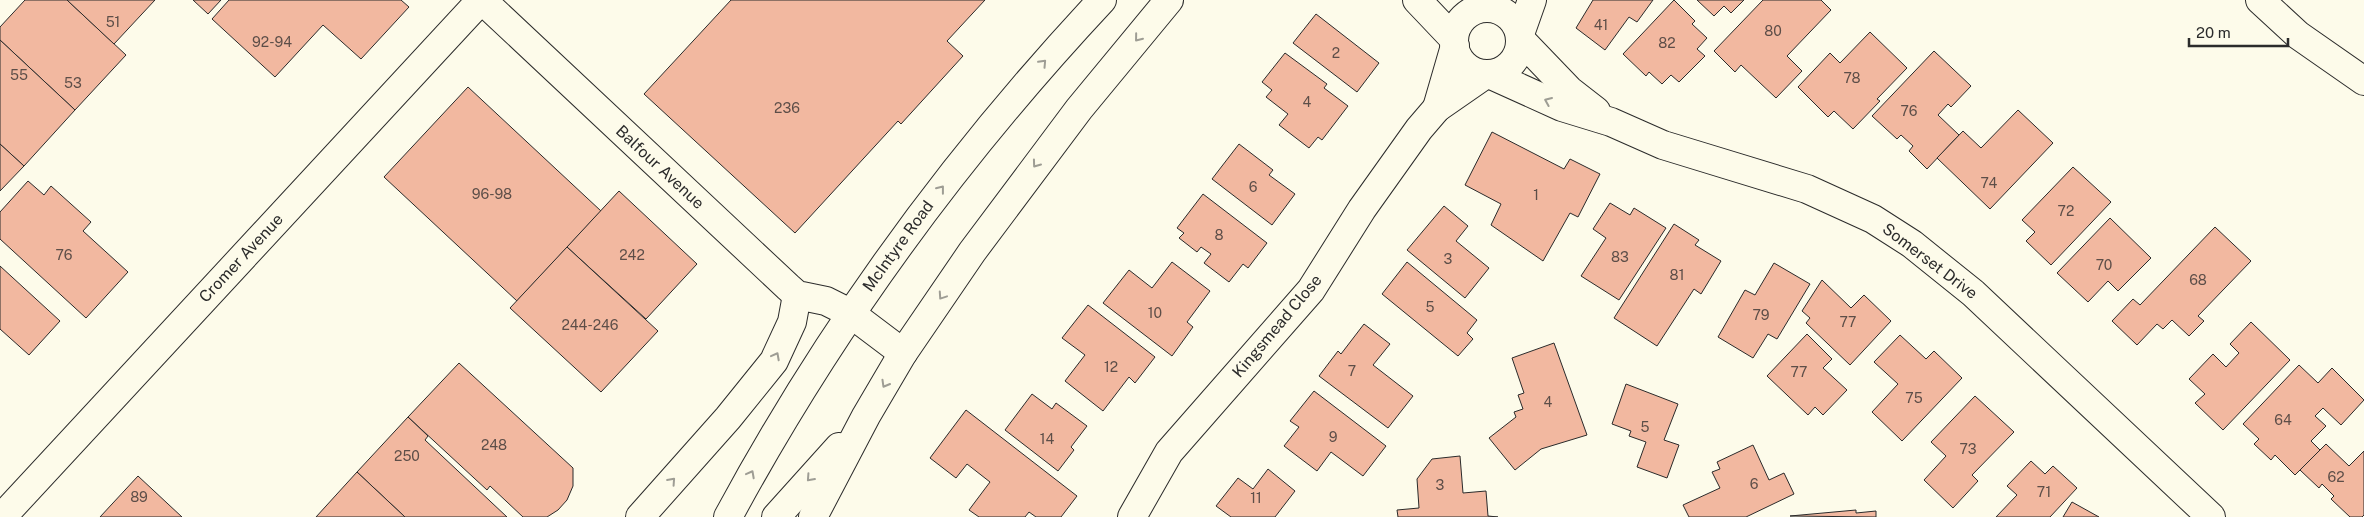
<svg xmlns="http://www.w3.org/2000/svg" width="2364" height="517" font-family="'Public Sans',sans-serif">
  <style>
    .building { fill: #f2b8a0; stroke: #2b2b2b }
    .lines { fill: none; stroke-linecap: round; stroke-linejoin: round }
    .minor-casing { stroke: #2b2b2b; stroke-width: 30 }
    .primary-casing { stroke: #2b2b2b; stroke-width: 30 }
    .minor { stroke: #fdfbea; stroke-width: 28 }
    .primary { stroke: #fdfbea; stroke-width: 28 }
    .oneway { stroke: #9e9d94 }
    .labels { text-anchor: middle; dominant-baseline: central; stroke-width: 4; stroke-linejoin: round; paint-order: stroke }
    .number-label { font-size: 14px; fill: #5d4e48 }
    .street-label { font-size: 16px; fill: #2b2b2b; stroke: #fdfbea }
  </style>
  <rect width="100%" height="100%" fill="#fdfbea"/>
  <g class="building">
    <path d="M25,0H67L126,55L75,110L0,40V27Z"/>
    <path d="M67,0H155L114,44Z"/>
    <path d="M193,0H221L208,14Z"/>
    <path d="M229,0H401L409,7L361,59L323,25L275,77L212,19Z"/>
    <path d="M731,0H985L947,41L963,56L901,124L898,121L795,233L644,94Z"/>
    <path d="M1593,0H1653L1637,22L1629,17L1605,50L1576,28Z"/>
    <path d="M1674,0L1695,21L1692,24L1707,38L1697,49L1705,56L1679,82L1671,75L1662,84L1649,72L1646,76L1623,54Z"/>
    <path d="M1697,0H1744L1731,13L1724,6L1714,16Z"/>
    <path d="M1763,0H1821L1831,10L1787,56L1802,71L1776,98L1741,65L1735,72L1714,51Z"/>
    <path d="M1316,14L1379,63L1357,92L1293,43Z"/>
    <path d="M1870,32L1907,68L1877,99L1880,101L1853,129L1834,111L1828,117L1798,87L1830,53L1840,63Z"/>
    <path d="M0,40L75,110L24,166L0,144Z"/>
    <path d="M1934,51L1971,86L1951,107L1948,104L1938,115L1959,135L1927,169L1909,151L1913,146L1901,135L1897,139L1872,116Z"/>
    <path d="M1285,53L1327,84L1324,88L1348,106L1322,140L1318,137L1309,148L1279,125L1288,114L1266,97L1272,90L1262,82Z"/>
    <path d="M468,87L601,211L517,301L384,177Z"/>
    <path d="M2018,110L2053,143L1990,209L1937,158L1963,131L1981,148Z"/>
    <path d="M1492,132L1564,169L1570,159L1600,174L1578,217L1570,213L1543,261L1491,225L1501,204L1465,185Z"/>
    <path d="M0,144L24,166L0,191Z"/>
    <path d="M1239,144L1273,170L1269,175L1295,194L1272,225L1212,179Z"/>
    <path d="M2073,167L2111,202L2051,265L2026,241L2035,232L2022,220Z"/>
    <path d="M28,181L44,195L51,186L91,222L83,231L128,272L86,318L0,239V212Z"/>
    <path d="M619,191L697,264L646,319L567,247Z"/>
    <path d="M1203,194L1267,243L1248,268L1243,264L1229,282L1204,263L1211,254L1201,247L1197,252L1179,238L1184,233L1177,228Z"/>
    <path d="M1610,203L1630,215L1634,208L1666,228L1619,300L1581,276L1606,238L1593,229Z"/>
    <path d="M1444,206L1468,226L1456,241L1489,268L1465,298L1407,250Z"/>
    <path d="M2110,218L2151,258L2118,291L2108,281L2088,302L2057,273Z"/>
    <path d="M1674,224L1699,240L1695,245L1721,261L1701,294L1694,289L1657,346L1614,318Z"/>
    <path d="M2215,227L2251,261L2198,316L2204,321L2189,336L2172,320L2163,329L2157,324L2137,345L2112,321L2133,299L2140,305Z"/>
    <path d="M567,247L658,331L601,392L510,308Z"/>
    <path d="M1172,262L1210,291L1187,322L1193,327L1172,356L1103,303L1129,270L1152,288Z"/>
    <path d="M1407,262L1477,320L1467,333L1473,339L1458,356L1382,294Z"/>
    <path d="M1774,263L1810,284L1777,339L1768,334L1753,358L1718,337L1745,290L1755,295Z"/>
    <path d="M0,266L60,321L29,355L0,329Z"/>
    <path d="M1822,280L1851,308L1864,295L1891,321L1850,365L1806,323L1810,318L1802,311Z"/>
    <path d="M1088,305L1155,357L1135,383L1129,377L1103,411L1065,381L1085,355L1062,338Z"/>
    <path d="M2251,322L2290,360L2223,430L2195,403L2205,394L2189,379L2213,354L2226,367L2239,353L2230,344Z"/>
    <path d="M1364,324L1390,344L1373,365L1413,396L1388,428L1319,376L1338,351L1341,354Z"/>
    <path d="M1807,334L1832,359L1823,368L1847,390L1823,415L1815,407L1808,415L1767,376Z"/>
    <path d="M1900,335L1926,359L1934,351L1962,378L1902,441L1872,412L1898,384L1874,362Z"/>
    <path d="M1554,343L1587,435L1541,449L1515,470L1489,438L1516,417L1514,412L1523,409L1518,395L1524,393L1512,358Z"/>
    <path d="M459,363L573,468V486L567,500L558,510L547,517H523L490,486L487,490L408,417Z"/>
    <path d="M2299,365L2318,383L2332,368L2364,400L2341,425L2323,408L2315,416L2326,426L2311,441L2320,450L2295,475L2275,455L2271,460L2254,444L2259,439L2243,424Z"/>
    <path d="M1626,384L1678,404L1664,440L1679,445L1667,478L1637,467L1646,442L1629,436L1631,431L1612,424Z"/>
    <path d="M1314,391L1386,446L1363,476L1331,452L1317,471L1284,446L1299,427L1290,421Z"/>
    <path d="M1032,394L1052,409L1056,403L1087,426L1071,447L1074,450L1058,471L1005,430Z"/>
    <path d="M1975,396L2014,432L1972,475L1978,481L1953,508L1924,480L1946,456L1931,442Z"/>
    <path d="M966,410L1077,496L1061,517H1036L1029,512L1025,517H979L969,510L990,482L967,464L956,478L930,458Z"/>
    <path d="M408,417L428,436L425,440L507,517H405L357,472Z"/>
    <path d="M2326,444L2349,466L2364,451V515L2362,517H2350L2331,499L2334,496L2322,484L2319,488L2300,470Z"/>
    <path d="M1753,445L1769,480L1784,473L1794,494L1746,517H1689L1683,505L1720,488L1712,472L1720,469L1717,462Z"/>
    <path d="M1460,456L1463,493L1486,491L1488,516L1498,517H1398L1397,510L1419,508L1417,479L1432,459Z"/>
    <path d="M2031,461L2045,474L2053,466L2077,488L2050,517H1996L2017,495L2007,486Z"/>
    <path d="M1268,469L1295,491L1275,517H1231L1216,506L1238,478L1253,489Z"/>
    <path d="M357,472L405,517H316Z"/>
    <path d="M138,476L182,517H100Z"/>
    <path d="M2072,502L2099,517H2063Z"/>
    <path d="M1856,510V513L1876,511V517L1790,516Z"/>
  </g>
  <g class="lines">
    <g class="minor-casing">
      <g id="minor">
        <path d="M482,0L788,287L797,295L826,301L850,313"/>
        <path d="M1417,0L1454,39"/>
        <path d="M2260,0L2298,35L2364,81"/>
        <circle cx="1487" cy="41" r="33"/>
        <path d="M1520,34L1532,0"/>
        <path d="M1520,39L1569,90L1596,111"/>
        <path d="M1489,74L1562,107L1611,122L1663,145L1807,189L1873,219L1912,244L1973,293L2211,517"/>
        <path d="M1437,108L1455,46"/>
        <path d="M2,517L481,0"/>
        <path d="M640,517L728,418L774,361L792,322L797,295"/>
        <path d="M1132,517L1169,452L1311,290L1362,209L1419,129L1437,108L1486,74"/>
      </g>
    </g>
    <g class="primary-casing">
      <g id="primary">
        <path d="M850,313L903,353"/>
        <path d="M728,517C830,328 955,157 1102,0"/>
        <path d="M776,517L839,447"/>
        <path d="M813,517L866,416L903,353L972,252L1079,109L1169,0"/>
      </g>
    </g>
    <use href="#minor" class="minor"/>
    <use href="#primary" class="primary"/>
  </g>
  <defs><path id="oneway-chevron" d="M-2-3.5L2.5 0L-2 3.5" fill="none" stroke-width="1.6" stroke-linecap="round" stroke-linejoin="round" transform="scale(1.25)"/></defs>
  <g class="oneway">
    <use href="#oneway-chevron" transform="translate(1138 38) rotate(129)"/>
    <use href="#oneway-chevron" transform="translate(1043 63) rotate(-47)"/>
    <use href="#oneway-chevron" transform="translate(1548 101) rotate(-157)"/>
    <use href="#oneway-chevron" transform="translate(1036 164) rotate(126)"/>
    <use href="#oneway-chevron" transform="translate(941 189) rotate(-52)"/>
    <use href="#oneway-chevron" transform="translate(942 296) rotate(124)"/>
    <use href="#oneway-chevron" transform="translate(776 356) rotate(-62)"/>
    <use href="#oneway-chevron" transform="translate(885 384) rotate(120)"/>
    <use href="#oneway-chevron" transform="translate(751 474) rotate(-62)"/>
    <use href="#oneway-chevron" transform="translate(810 478) rotate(132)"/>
    <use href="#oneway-chevron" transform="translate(672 481) rotate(-48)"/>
  </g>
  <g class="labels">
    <g class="number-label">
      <text x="113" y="22">51</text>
      <text x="1601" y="25">41</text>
      <text x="1773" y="31">80</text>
      <text x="272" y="42">92-94</text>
      <text x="1667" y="43">82</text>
      <text x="1336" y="53">2</text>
      <text x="19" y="75">55</text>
      <text x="1852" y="78">78</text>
      <text x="73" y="83">53</text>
      <text x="1307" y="102">4</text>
      <text x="787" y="108">236</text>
      <text x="1909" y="111">76</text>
      <text x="1989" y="183">74</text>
      <text x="1253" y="187">6</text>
      <text x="492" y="194">96-98</text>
      <text x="1536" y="195">1</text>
      <text x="2066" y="211">72</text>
      <text x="1219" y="235">8</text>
      <text x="64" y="255">76</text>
      <text x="632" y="255">242</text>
      <text x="1620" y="257">83</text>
      <text x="1448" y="259">3</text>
      <text x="2104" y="265">70</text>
      <text x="1677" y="275">81</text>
      <text x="2198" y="280">68</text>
      <text x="1430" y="307">5</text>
      <text x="1155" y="313">10</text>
      <text x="1761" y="315">79</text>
      <text x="1848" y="322">77</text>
      <text x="590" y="325">244-246</text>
      <text x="1111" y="367">12</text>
      <text x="1352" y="371">7</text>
      <text x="1799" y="372">77</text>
      <text x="1914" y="398">75</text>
      <text x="1548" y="402">4</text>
      <text x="2283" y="420">64</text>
      <text x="1645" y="427">5</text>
      <text x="1333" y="437">9</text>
      <text x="1047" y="439">14</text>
      <text x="494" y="445">248</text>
      <text x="1968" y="449">73</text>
      <text x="407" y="456">250</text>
      <text x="2336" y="477">62</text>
      <text x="1754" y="484">6</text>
      <text x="1440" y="485">3</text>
      <text x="2044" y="492">71</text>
      <text x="139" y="497">89</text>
      <text x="1256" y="498">11</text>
    </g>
    <g class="street-label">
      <text transform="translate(660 167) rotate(43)">Balfour Avenue</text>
      <text transform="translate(898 246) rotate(-54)">McIntyre Road</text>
      <text transform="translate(241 258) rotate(-47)">Cromer Avenue</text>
      <text transform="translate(1930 261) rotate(37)">Somerset Drive</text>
      <text transform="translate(1277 326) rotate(-50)">Kingsmead Close</text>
    </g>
  </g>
  <path d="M2189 38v8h99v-8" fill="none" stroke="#2b2b2b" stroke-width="2.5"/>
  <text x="2196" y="38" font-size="15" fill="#2b2b2b" stroke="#fdfbea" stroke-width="4" paint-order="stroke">20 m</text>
</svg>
